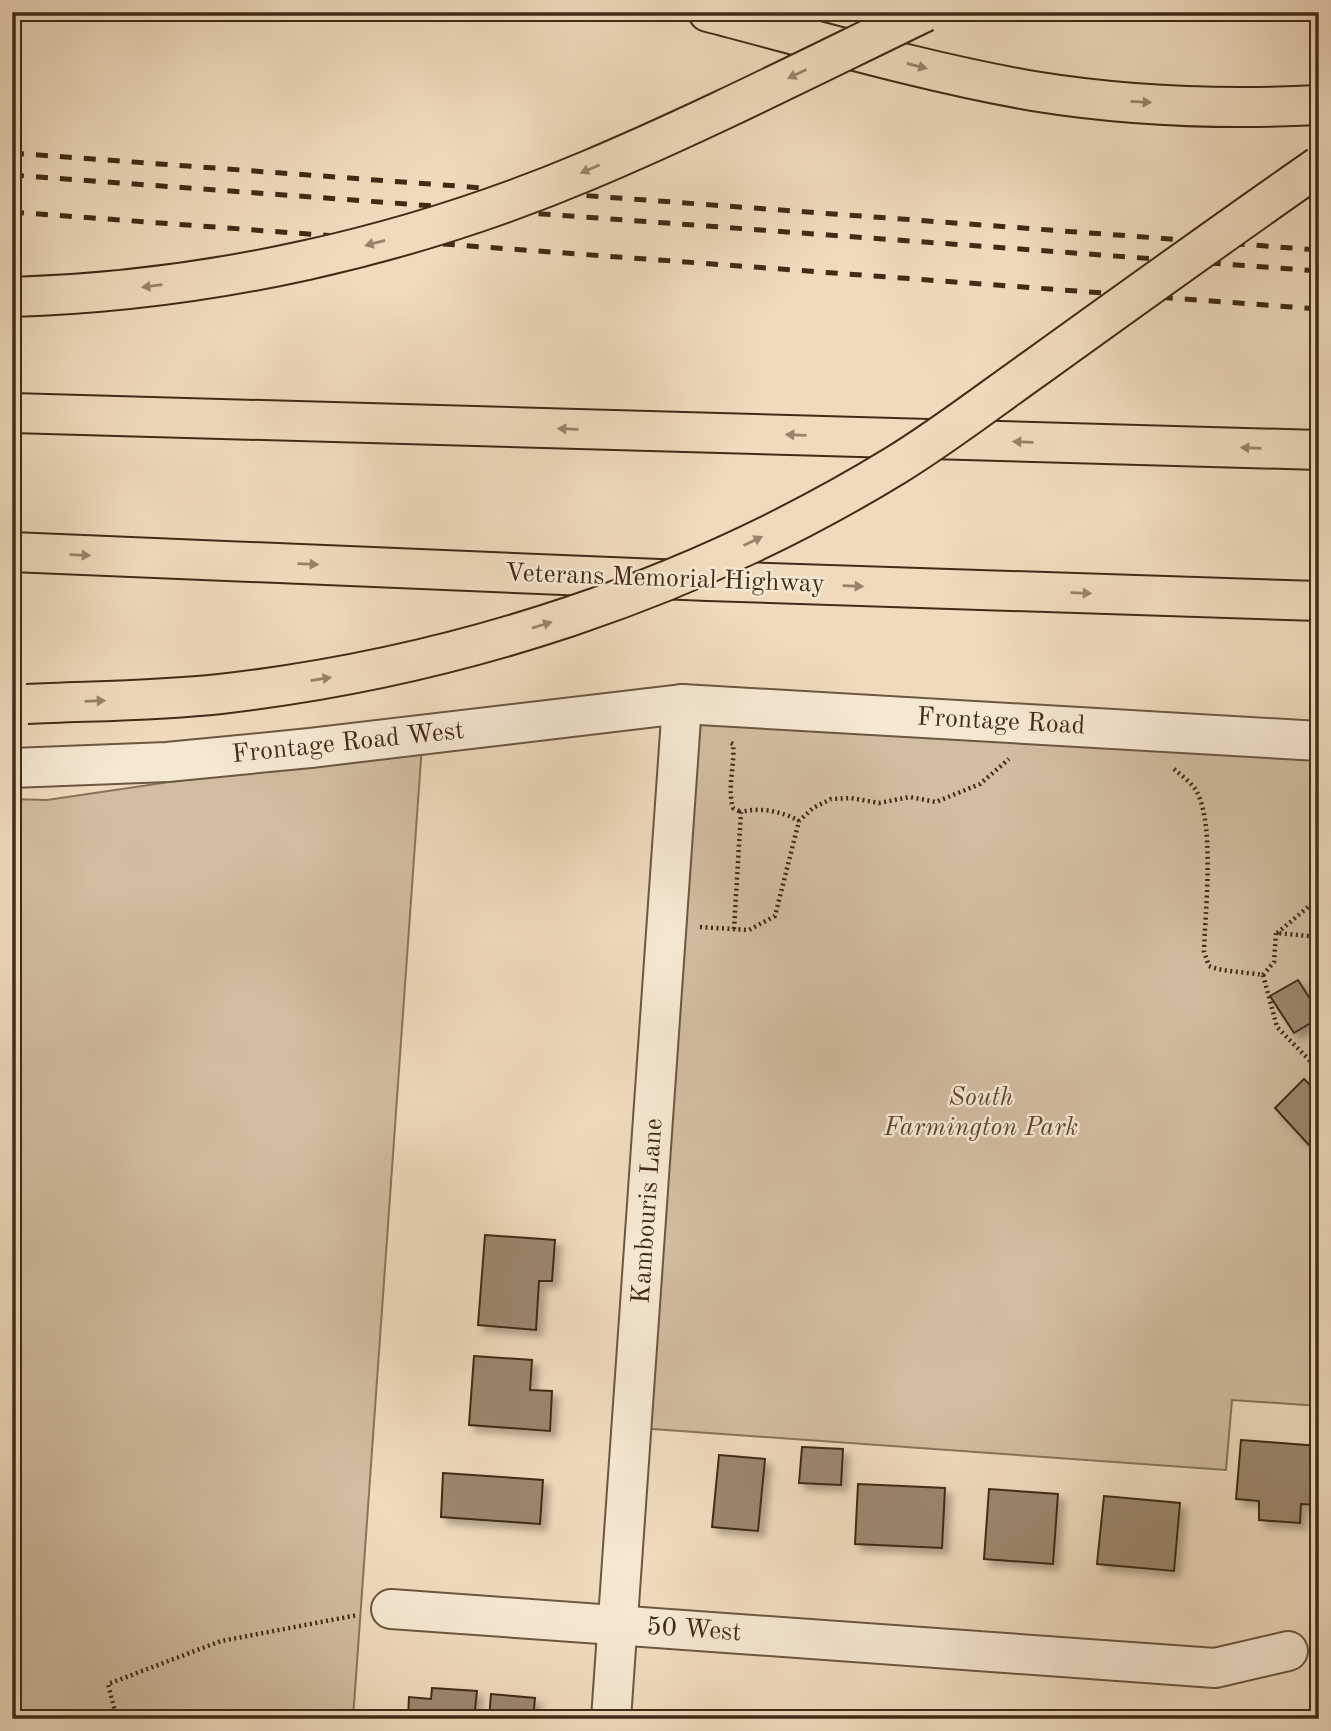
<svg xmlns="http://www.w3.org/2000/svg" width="1331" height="1731" font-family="'Old Standard TT',serif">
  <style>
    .green { fill: #d1bda0; stroke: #88745c; stroke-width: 2 }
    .building { fill: #9b876d; stroke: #402b17; stroke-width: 2; filter: url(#shadow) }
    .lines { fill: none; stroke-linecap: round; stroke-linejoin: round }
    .minor-casing { stroke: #6c5740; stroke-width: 42 }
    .highway-casing { stroke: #402b17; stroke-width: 42 }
    .path { stroke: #402b17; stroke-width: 4.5; stroke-dasharray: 2 3.5; stroke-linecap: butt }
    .minor { stroke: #f5e8d3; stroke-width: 38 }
    .highway { stroke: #efdbbc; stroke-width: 38 }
    .rail { stroke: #402b17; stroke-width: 5; stroke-dasharray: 12 12; stroke-linecap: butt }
    .highway-bridge-casing { stroke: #402b17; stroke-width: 42; stroke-linecap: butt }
    .highway-bridge { stroke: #efdbbc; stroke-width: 38 }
    .oneway { fill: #98836a }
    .labels { text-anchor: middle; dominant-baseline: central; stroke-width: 5; stroke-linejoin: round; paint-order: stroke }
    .street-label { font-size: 26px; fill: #402b17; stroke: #f5e8d3 }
    .park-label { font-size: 26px; font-style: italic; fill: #5d4832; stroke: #f5e8d3 }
  </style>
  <defs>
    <filter id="shadow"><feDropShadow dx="6" dy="6" stdDeviation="3.5" flood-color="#0004"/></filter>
  </defs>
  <rect width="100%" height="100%" fill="#efdbbc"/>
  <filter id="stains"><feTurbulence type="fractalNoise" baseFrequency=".00286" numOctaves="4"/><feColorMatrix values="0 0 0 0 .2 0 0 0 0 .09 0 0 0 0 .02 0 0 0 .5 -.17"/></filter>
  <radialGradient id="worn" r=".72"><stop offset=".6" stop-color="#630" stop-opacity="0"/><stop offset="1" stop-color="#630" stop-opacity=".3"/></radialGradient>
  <g class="green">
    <path d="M666,714L1319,759V1406L1232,1400L1226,1470L625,1427Z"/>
    <path d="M422,745L353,1719H12V799L47,800Z"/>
  </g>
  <g class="building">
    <path d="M1298,980L1319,1013V1018L1294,1033L1270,996Z"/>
    <path d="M1304,1079L1319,1094V1156L1275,1108Z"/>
    <path d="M485,1235L555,1240L552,1281H539L536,1330L478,1325Z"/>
    <path d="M474,1356L532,1360L530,1390L552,1391L550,1431L469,1425Z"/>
    <path d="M1241,1440L1319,1446V1505L1301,1504L1300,1523L1259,1520V1501L1236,1499Z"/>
    <path d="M802,1447L843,1449L841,1485L799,1483Z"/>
    <path d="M719,1455L765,1459L758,1531L712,1527Z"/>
    <path d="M443,1473L543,1480L540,1524L441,1517Z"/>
    <path d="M858,1484L945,1488L942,1548L855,1544Z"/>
    <path d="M989,1489L1058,1494L1053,1564L984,1559Z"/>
    <path d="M1104,1496L1180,1503L1174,1571L1097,1564Z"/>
    <path d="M432,1688L477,1691L474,1719H408L409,1697L431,1699Z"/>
    <path d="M491,1694L535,1698L533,1719H489Z"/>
    <path d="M698,1710L783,1715L782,1719H697Z"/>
  </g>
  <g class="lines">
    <g class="minor-casing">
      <g id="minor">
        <path d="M12,768L167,762L310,748L682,704L1319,741"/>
        <path d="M391,1609L1215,1668L1288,1651"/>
        <path d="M611,1719L682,704"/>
      </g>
    </g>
    <g class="highway-casing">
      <g id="highway">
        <path d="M708,12C816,40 924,72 1033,91C1126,106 1224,110 1319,105"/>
        <path d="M12,413L1319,450"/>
        <path d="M12,552L708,581L1319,601"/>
      </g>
    </g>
    <g class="path">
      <path d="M731,743L733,744C735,766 727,787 733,808L741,812"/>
      <path d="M1174,769C1182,776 1192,783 1197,792C1215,827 1205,912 1204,952L1209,966C1222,972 1246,972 1263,975L1277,1027L1319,1070"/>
      <path d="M700,927L749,930L775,916L799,821L813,808L831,799L851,798L879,803L910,797L936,802L980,784L1009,759"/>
      <path d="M734,929L741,812C759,807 782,811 799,821"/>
      <path d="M1277,933L1319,898"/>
      <path d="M1263,975L1274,962L1276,933L1319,937"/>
      <path d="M117,1719L108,1684L221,1641L358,1615"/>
    </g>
    <use href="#minor" class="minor"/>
    <use href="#highway" class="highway"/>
    <g class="rail">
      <path d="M12,153L1319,250"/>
      <path d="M12,175L1319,271"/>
      <path d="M12,212L1319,309"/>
    </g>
    <g class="highway-bridge-casing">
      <g id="highway-bridge">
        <path d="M12,297C210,291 407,247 589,170C703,122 813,66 925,12"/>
        <path d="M27,704C91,701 156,701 220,694C458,667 692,590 896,465C945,435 991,399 1038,366C1131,299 1224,232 1319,166"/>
      </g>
    </g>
    <use href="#highway-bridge" class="highway-bridge"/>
  </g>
  <defs><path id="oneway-solid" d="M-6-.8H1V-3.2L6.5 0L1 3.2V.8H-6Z" transform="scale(1.75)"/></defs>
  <g class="oneway">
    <use href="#oneway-solid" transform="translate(917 66) rotate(14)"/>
    <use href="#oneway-solid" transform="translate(797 74) rotate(154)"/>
    <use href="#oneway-solid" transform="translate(1141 102) rotate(3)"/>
    <use href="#oneway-solid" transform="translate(590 169) rotate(157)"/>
    <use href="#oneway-solid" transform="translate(375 243) rotate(165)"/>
    <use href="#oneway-solid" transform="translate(152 286) rotate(173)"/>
    <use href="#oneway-solid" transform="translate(568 429) rotate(-178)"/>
    <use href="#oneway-solid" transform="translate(796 435) rotate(-178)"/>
    <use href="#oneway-solid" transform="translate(1023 442) rotate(-178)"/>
    <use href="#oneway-solid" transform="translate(1251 448) rotate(-178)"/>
    <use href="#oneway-solid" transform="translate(753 541) rotate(-26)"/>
    <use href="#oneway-solid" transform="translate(80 555) rotate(2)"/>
    <use href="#oneway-solid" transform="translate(308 564) rotate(2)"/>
    <use href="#oneway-solid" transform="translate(853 586) rotate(2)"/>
    <use href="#oneway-solid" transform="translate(1081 593) rotate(2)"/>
    <use href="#oneway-solid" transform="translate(542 625) rotate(-17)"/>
    <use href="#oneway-solid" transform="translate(321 679) rotate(-9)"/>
    <use href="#oneway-solid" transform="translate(95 701) rotate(-2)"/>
  </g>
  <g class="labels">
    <g class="street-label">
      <text transform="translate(665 579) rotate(2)">Veterans Memorial Highway</text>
      <text transform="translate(1001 722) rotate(3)">Frontage Road</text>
      <text transform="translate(348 743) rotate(-6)">Frontage Road West</text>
      <text transform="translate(648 1211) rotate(-86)">Kambouris Lane</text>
      <text transform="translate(694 1630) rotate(4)">50 West</text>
    </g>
    <g class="park-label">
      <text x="981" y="1098">South<tspan x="981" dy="30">Farmington Park</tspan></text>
    </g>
  </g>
  <rect width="1331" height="1731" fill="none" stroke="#efdbbc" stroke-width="42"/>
  <rect x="14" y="14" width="1303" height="1703" fill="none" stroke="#402b17" stroke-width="3.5"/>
  <rect x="21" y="21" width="1289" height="1689" fill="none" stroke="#402b17" stroke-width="2"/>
  <rect width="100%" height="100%" filter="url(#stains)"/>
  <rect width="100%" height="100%" fill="url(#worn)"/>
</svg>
